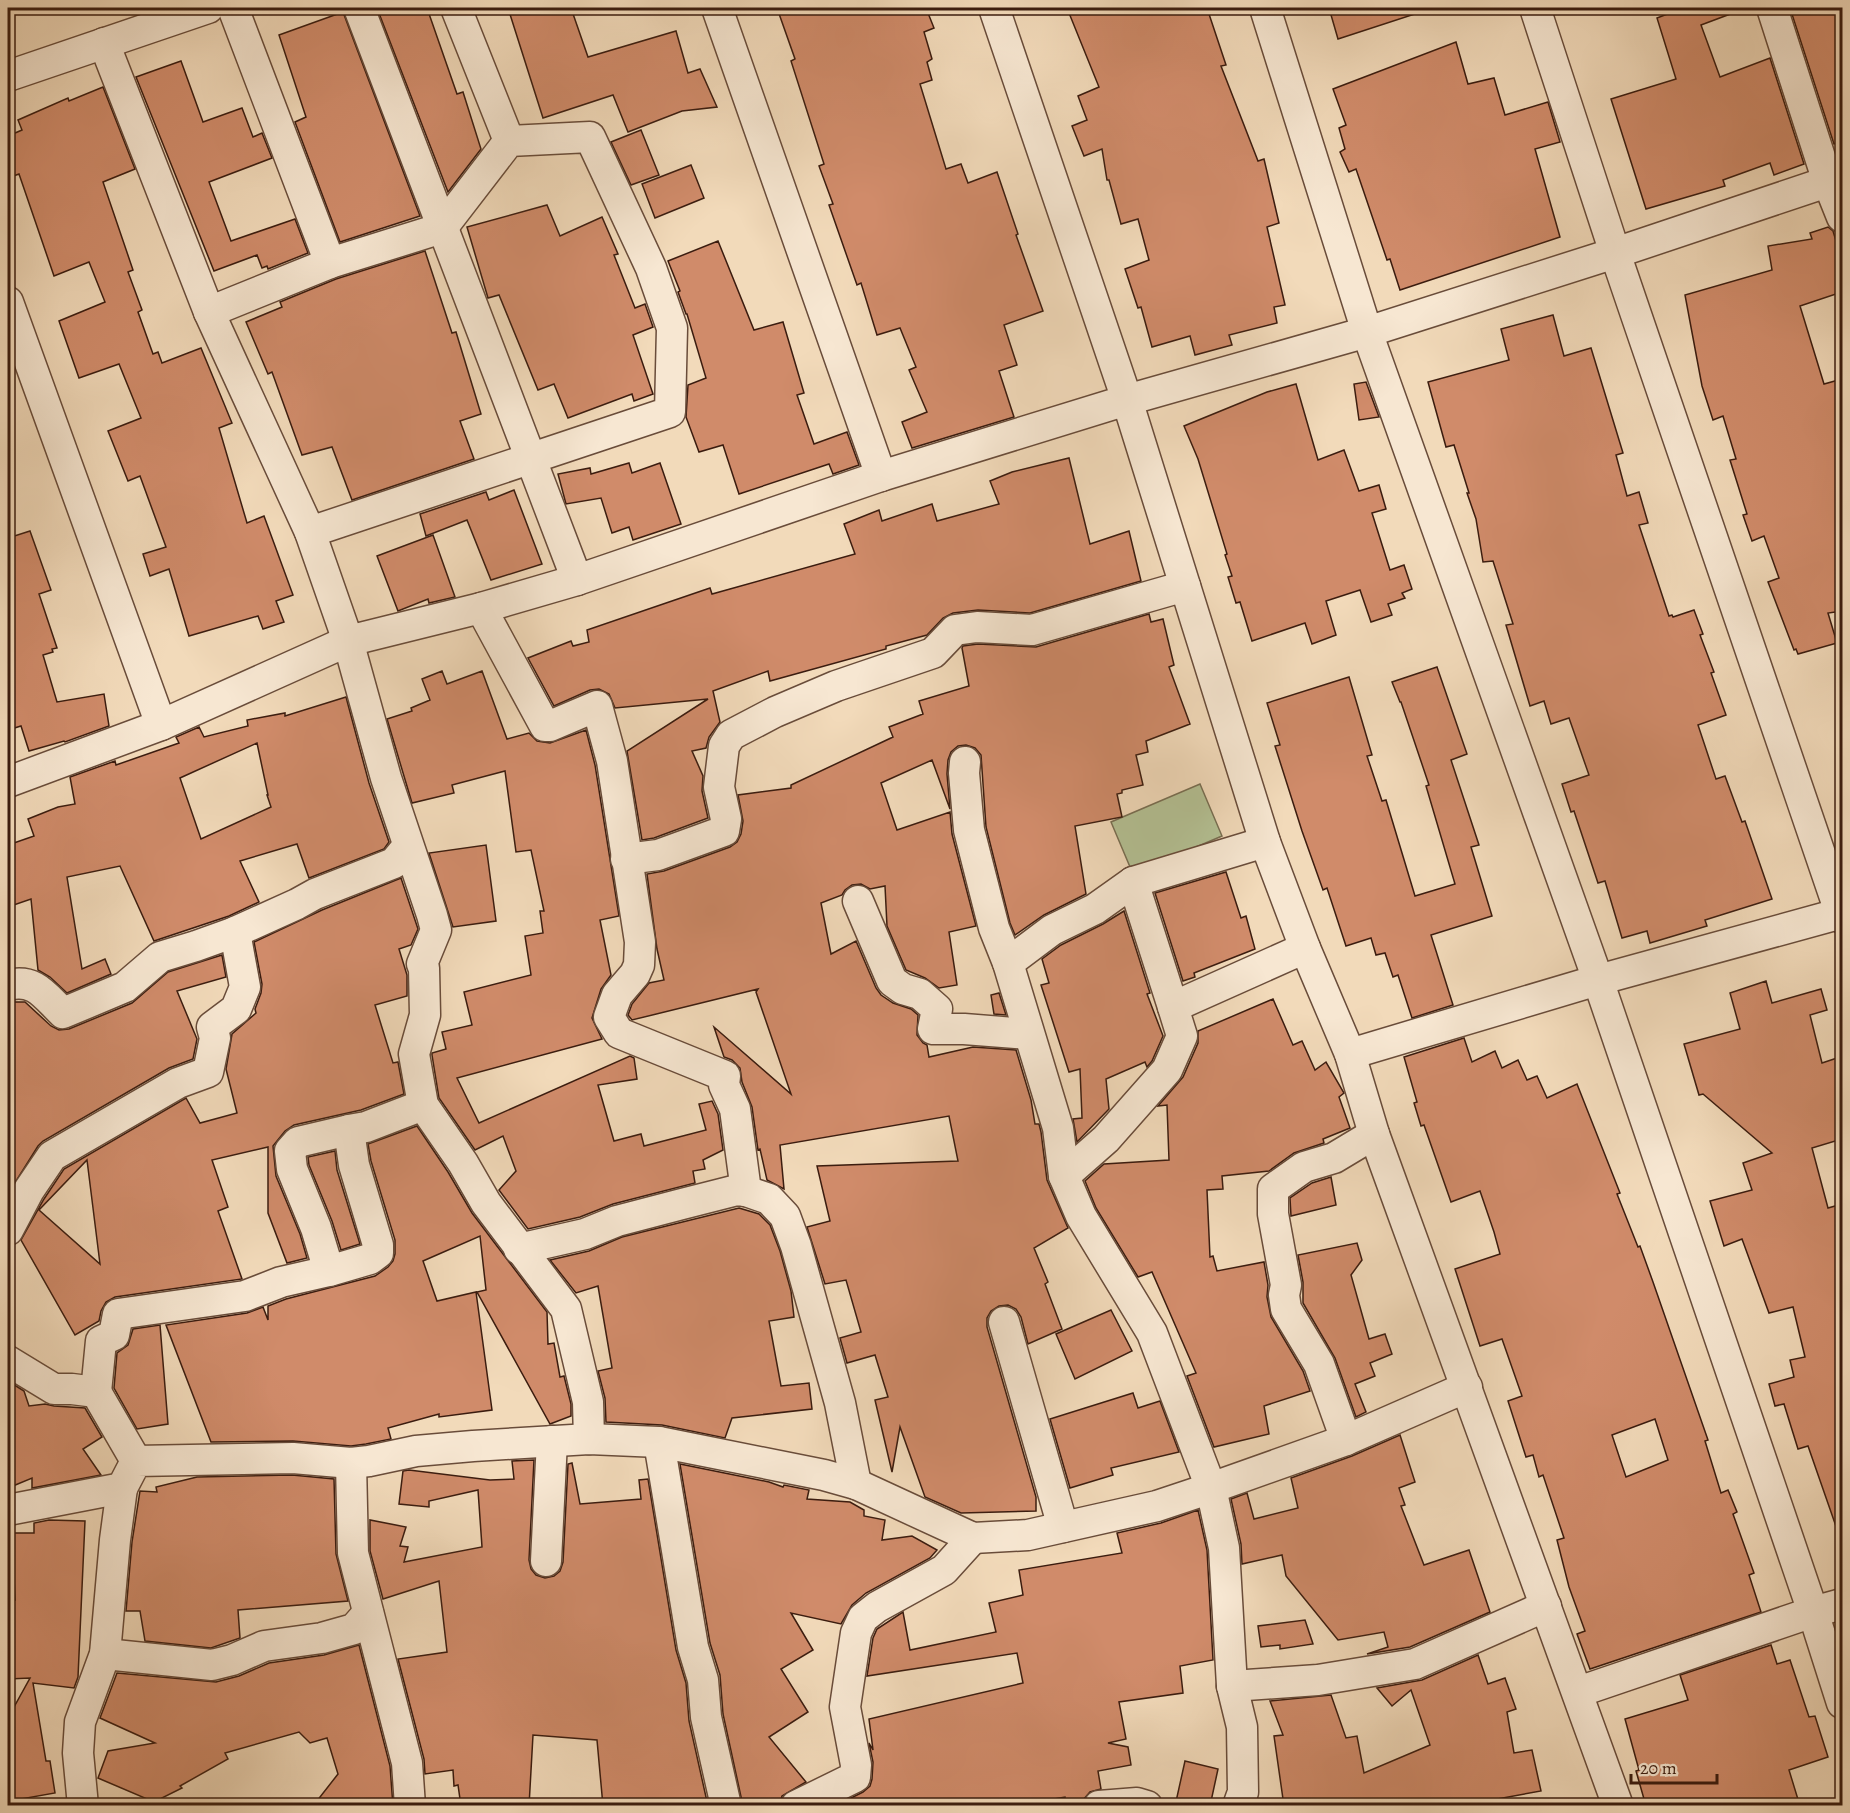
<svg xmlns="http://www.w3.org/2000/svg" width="1850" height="1813" font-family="Alegreya,serif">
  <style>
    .green { fill: #b4c194; stroke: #786e52; stroke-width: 1.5 }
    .building { fill: #d08b6a; stroke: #3b1c0f; stroke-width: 1.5; fill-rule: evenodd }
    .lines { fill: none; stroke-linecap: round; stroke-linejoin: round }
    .street-casing { stroke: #694c3a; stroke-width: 33 }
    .street { stroke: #f7e7d2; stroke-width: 30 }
  </style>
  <rect width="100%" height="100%" fill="#f2daba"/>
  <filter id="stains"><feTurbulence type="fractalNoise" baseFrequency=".00333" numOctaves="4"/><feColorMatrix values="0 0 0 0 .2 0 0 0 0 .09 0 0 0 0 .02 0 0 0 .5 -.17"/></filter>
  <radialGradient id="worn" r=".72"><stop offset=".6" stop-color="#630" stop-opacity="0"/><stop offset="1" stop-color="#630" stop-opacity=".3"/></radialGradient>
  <path class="green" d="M1200,784L1222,836L1133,874L1111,822Z"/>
  <g class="building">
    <path d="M377,8H427L457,94L463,92L481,149L448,192Z"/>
    <path d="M508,8H571L588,57L676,31L688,73L700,69L717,107L682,111L628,132L613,95L543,118Z"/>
    <path d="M777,8H926L934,28L924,32L932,59L927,62L932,80L920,84L946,169L961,164L968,183L997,172L1018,234L1016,235L1043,311L1004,325L1017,365L999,371L1014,417L912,448L902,422L927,412L909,370L916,367L900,328L877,335L861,283L857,285L829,205L833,204L819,166L824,164L791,61L795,59Z"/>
    <path d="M1067,8H1207L1226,65L1221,66L1258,161L1264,159L1279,223L1267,227L1285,305L1274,307L1277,323L1229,335L1232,345L1195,355L1190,336L1152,347L1141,307L1138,308L1125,269L1149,260L1138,219L1121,224L1109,180H1107L1102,149L1084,156L1072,126L1087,120L1078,96L1099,87Z"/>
    <path d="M1329,8H1421V12L1338,39Z"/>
    <path d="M1668,8H1740L1741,10L1701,25L1720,77L1770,58L1804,164L1774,175L1770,163L1723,180L1725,186L1646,209L1611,99L1676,79L1657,18L1670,13Z"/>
    <path d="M1790,8H1842V140L1834,144Z"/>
    <path d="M343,12L420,216L340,242L295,122L306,117L279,35Z"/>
    <path d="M1456,42L1468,84L1494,78L1505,115L1548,102L1560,142L1535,149L1560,237L1400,290L1390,259L1387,260L1356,169L1349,172L1340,152L1345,149L1339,128L1346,125L1333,89Z"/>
    <path d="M181,61L203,122L242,108L253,137L262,133L272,158L209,182L231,241L295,219L308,253L268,269L267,266L262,268L257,255L214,271L136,77Z"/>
    <path d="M103,87L135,169L103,182L133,270L128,272L142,310L138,312L153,354L158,352L162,363L201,348L232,423L219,428L247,523L264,516L293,595L276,601L284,622L263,629L258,616L189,636L169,569L150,576L143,554L166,547L140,476L128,481L108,431L141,418L119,364L79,378L59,321L105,302L89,262L54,276L19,174L8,178V136L22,130L18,120L68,98L69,101Z"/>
    <path d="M641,130L659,175L631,185L611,142Z"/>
    <path d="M691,165L704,198L655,218L642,184Z"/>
    <path d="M547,205L560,236L602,217L618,254L614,255L635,308L645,304L653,327L633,335L653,394L634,401L632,394L568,418L554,384L538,390L499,295L488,298L467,227Z"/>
    <path d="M1828,227L1833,231L1842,261V292L1800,306L1824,384L1842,379V611L1828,613L1837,643L1798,654L1796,649L1794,650L1768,582L1779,578L1764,536L1752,541L1743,515L1747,514L1730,460L1736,459L1723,416L1713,420L1702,386L1685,295L1772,270L1768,246L1812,239L1810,233Z"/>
    <path d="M718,241L754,330L783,322L804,393L797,395L814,444L847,432L859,465L833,474L829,464L739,494L723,445L699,452L686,417L688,385L706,378L687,314H686L678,292L680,291L668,261Z"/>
    <path d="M425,251L452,333L456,332L481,414L460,421L474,459L352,500L332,447L302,455L272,372L268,374L246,322L282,307L280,302L336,279Z"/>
    <path d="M1553,315L1564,356L1591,348L1623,453L1616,455L1627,496L1639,492L1648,523L1639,525L1669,616L1672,615L1673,617L1694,610L1703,634L1700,635L1714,672L1711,673L1726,715L1698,725L1716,779L1725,776L1742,822L1745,821L1772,899L1705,920L1707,926L1650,943L1647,931L1622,938L1605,881L1598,883L1574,811L1571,812L1562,784L1589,775L1569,718L1551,724L1544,701L1530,706L1506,625L1513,624L1493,561L1483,562L1476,519L1467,493H1469L1454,445L1446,447L1428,382L1509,360L1501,329Z"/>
    <path d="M1366,382L1379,417L1359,420L1354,384Z"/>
    <path d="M1296,384L1318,460L1344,450L1359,491L1379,485L1386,509L1372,513L1390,570L1404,565L1412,589L1402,593L1405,598L1388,604L1392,615L1371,622L1360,590L1326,601L1336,635L1312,644L1305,623L1252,641L1240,602L1236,603L1228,577L1232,576L1225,555L1227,554L1198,459L1184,426L1267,392Z"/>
    <path d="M1069,458L1090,544L1129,531L1141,581L1030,613L978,610L953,613L943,618L927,635L886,646V649L770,681L768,671L713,691L720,722L709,737L706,748L692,751L703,776L702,791L708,818L654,838L642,840L627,751L708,699L615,708L609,694L599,689L590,690L554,706L528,658L571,641L573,646L589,642L587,630L710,588L712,594L855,554L844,524L879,510L882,521L932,504L937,521L999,504L990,481L1012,472Z"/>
    <path d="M629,463L632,473L660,463L681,524L633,540L629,527L612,533L601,498L566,504L558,474L590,468L591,474Z"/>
    <path d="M514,490L542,564L491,580L467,520L426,536L420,514L486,492L489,500Z"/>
    <path d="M30,531L51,590L39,594L57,648L52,649L53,652L43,655L57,702L104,694L109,726L65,742L64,741L29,751L21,726L8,730V538Z"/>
    <path d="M433,535L455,597L429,603L428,599L398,611L377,556Z"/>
    <path d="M1149,614L1151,622L1163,619L1174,665L1169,667L1190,724L1146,741L1148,752L1136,755L1143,785L1122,790V793L1117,794L1122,817L1075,826L1086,894L1044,915L1015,935L1010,923L986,827L981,755L975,748L966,745L958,746L951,752L948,760L947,774L950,809L932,760L881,783L897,830L950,812L952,834L976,926L949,932L957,985L939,988L925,978L906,970L887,926L885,886L870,889L861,884L852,885L845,890L842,895L821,903L831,954L856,941L876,988L881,995L893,1003L911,1009L918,1015L917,1035L923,1043L927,1045L929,1057L973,1047L1016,1050L1031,1100L1035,1124H1039L1041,1132L1047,1180L1068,1228L1034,1248L1048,1282L1045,1284L1062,1329L1028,1344L1021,1317L1016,1309L1008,1305L999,1306L991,1311L987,1318V1327L1036,1497V1511L961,1513L925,1497L900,1427L892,1472L875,1400L888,1397L875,1355L847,1363L840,1338L861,1332L846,1280L825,1284L807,1227L830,1221L817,1166L958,1161L949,1116L780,1145L784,1189L767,1180L760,1149L758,1150L752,1107L742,1082L740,1068L732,1060L724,1057L714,1027L791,1094L756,992L758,989L632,1020L628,1015L632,1004L649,983L664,980L657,949L647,874L664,871L730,847L737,842L741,834L743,821L738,795L791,788V785L893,737L889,727L923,714L919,701L969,686L962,648L963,646L978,644L1036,647Z"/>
    <path d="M1437,667L1467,754L1451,760L1479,845L1471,847L1492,916L1431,935L1453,1005L1412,1018L1398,975L1393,977L1385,953L1376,955L1371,938L1346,946L1327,888L1323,890L1302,831L1275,746L1280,745L1267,703L1349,677L1372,755L1367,756L1382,801L1386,800L1415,896L1455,884L1426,786L1429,785L1401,702H1400L1392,682Z"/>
    <path d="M442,671L447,684L482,671L507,739L529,733L537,741L550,743L586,730L595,765L619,916L600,920L611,975L601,989L592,1018L602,1039L457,1078L479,1123L630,1056L634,1058L637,1079L598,1085L614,1141L641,1134L644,1146L706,1130L699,1104L712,1101L718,1114L723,1150L703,1160L705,1169L693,1171L695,1183L613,1204L580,1217L528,1229L499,1190L516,1171L503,1136L475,1150L439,1098L432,1055V1053L446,1049L442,1032L472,1025L464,992L531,975L525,936L543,933L540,911H544L531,850L516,852L505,771L452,785L454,793L412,803L387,719L412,711L411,708L430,700L422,679Z"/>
    <path d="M346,697L369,783L389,842L384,849L309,878L297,844L240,861L259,902L229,916L154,941L120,866L67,877L82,969L105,959L111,974L67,993L50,977L38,970L31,899L8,907V845L34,836L28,819L58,807L75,804L70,777L115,761L116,765L179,743L176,737L199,727L204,737L248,726L247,720L285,713V716ZM257,743L268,795H267L271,807L201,839L180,778Z"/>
    <path d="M486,845L496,921L453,927L429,853Z"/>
    <path d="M1226,872L1241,918L1246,916L1255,949L1194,973L1195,977L1183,981L1155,893Z"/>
    <path d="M401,878L418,929L411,945L399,949L407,975V996L375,1005L393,1063L398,1062L404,1094L361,1110L294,1125L285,1131L273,1146L276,1176L300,1234L307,1258L287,1263L268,1213V1147L212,1160L228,1207L218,1211L242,1279L115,1297L106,1302L101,1311L99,1321L75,1335L21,1240L44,1199L64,1169L186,1098L200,1123L237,1113L226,1069L232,1034L256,1013L255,1009L261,993L262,984L254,942L322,910ZM87,1160L100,1264L39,1210Z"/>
    <path d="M1124,911L1150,993L1147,994L1163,1036L1152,1061L1147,1067L1145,1062L1106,1079L1109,1109L1077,1142L1073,1119L1082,1118L1080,1069L1069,1072L1041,985L1049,983L1042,959L1061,945L1103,924Z"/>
    <path d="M222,955L226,977L177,991L197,1039L193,1059L169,1068L43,1141L38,1146L8,1194V1002H25L51,1026L59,1030L69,1029L132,1003L168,972Z"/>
    <path d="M1766,981L1772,1003L1821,989L1827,1010L1810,1015L1822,1063L1837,1058L1842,1075V1139L1812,1148L1828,1208L1842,1204V1535H1839L1808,1446L1798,1449L1784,1404L1775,1406L1769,1384L1794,1377L1790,1360L1805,1357L1793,1307L1769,1313L1742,1239L1724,1246L1710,1201L1752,1190L1743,1163L1772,1153L1703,1094L1699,1095L1684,1044L1740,1029L1730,993Z"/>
    <path d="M999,993L1006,1015L994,1014L991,995Z"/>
    <path d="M1273,999L1293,1045L1302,1041L1315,1070L1326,1062L1344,1093L1339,1097L1350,1128L1323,1139L1324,1143L1294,1153L1269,1171L1222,1176L1223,1189L1207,1190L1210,1257L1213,1256L1217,1271L1264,1262L1268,1285L1267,1297L1271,1317L1303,1371L1310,1391L1264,1406L1269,1434L1214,1447L1187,1376L1196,1373L1152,1272L1138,1277L1096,1208L1085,1181L1104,1164L1169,1160L1167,1105L1158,1106L1183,1077L1198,1043V1031Z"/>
    <path d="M1464,1038L1472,1062L1495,1051L1502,1068L1518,1060L1527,1080L1537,1076L1547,1098L1577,1084L1620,1193L1617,1194L1638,1247L1640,1246L1653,1282L1708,1440L1705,1441L1721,1493L1728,1490L1737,1512L1733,1514L1754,1573L1749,1575L1761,1612L1590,1669L1577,1634L1585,1631L1569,1587L1557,1540L1564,1538L1543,1475L1539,1477L1533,1455L1526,1457L1508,1401L1522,1396L1502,1339L1480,1346L1455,1269L1500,1254L1494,1232L1480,1191L1451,1202L1424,1125L1421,1126L1414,1103L1417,1102L1404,1057ZM1655,1419L1668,1460L1626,1477L1612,1435Z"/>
    <path d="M417,1126L448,1172L472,1213L547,1312L548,1344L554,1343L560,1377L564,1376L571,1404V1416L550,1424L477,1292L486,1290L480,1236L423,1261L437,1301L476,1292L492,1410L439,1417V1414L388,1428L391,1439L366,1444L351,1446L293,1441L211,1442L166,1325L247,1313L263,1307L268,1320V1306L286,1299L375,1276L388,1267L393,1261L395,1254V1240L371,1161L368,1144Z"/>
    <path d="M335,1151L337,1170L360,1244L341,1250L332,1221L309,1165L308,1157Z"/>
    <path d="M1331,1177L1336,1205L1291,1216L1290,1198L1312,1183Z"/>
    <path d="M739,1208L759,1214L770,1225L780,1251L791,1291L794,1317L769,1321L781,1386L809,1383L812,1409L732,1418L725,1438L662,1425L606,1422L605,1398L598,1371L612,1368L598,1286L576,1293L550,1260L589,1251L622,1237Z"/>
    <path d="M1357,1243L1362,1260L1351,1275L1369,1339L1385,1334L1392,1354L1370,1363L1375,1376L1355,1384L1366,1412L1356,1417L1335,1358L1303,1303V1282L1298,1255Z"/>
    <path d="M1111,1310L1132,1351L1075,1379L1056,1334Z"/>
    <path d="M160,1325L168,1424L137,1429L114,1388L117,1353L128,1345L133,1329Z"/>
    <path d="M8,1381L24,1391L29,1406L45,1404L54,1406L85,1408L102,1437L83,1449L101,1475L32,1488V1478L8,1488Z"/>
    <path d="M1133,1393L1138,1408L1160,1401L1179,1452L1111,1468L1113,1475L1070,1488L1050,1419Z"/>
    <path d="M1400,1435L1415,1482L1399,1488L1405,1505L1401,1506L1424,1565L1469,1550L1490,1612L1410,1647L1367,1654L1388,1647L1384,1632L1338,1640L1286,1576L1282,1555L1242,1564L1241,1544L1231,1499L1247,1493L1254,1519L1298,1508L1291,1478L1352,1456Z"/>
    <path d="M534,1460L529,1560L531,1569L536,1575L545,1578L554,1576L560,1571L563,1562L568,1464L572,1463L580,1504L641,1499L639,1480L648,1479L676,1650L686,1683L689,1721L708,1806H603L597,1740L533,1735L529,1806H461L458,1785L454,1786L453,1770L425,1774L424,1759L398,1659L447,1652L439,1581L383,1599L370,1551V1520L406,1527L400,1546L408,1547L404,1562L482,1547L478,1490L429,1501V1507L399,1504L403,1471L409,1470L490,1480L514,1479L512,1461Z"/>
    <path d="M680,1464L769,1482L783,1487L784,1485L809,1490L807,1499L850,1502L864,1510V1516L885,1520L882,1540L912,1536L937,1550L930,1558L866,1593L852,1605L841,1624L791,1613L813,1650L781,1669L808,1712L769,1737L806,1782L782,1796L779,1806H743L723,1714L720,1675L710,1643Z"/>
    <path d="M292,1475L334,1479L336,1554L348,1601L238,1610L240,1638L211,1648L145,1641L140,1611H126L132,1542L140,1491L157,1492L156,1487L197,1477Z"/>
    <path d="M1198,1510L1207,1550L1213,1660L1180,1666L1183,1693L1119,1702L1126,1739L1108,1743L1128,1747L1131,1765L1098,1771L1101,1789L1090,1792L1083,1800L1066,1803L1065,1797L1011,1806H899L896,1800L875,1806H841V1803L863,1792L870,1786L872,1779L873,1762L869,1743L873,1750L869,1719L1023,1683L1017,1653L867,1676L873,1638L877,1629L903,1612L910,1650L996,1632L989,1603L1023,1595L1019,1570L1122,1553L1117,1533L1161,1523Z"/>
    <path d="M49,1520L85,1521L78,1677L74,1688L33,1683L46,1761H50L55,1793L10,1801L8,1788V1718L30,1678L8,1679V1601L15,1600L12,1533H34V1523Z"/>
    <path d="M1305,1620L1313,1644L1280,1649V1645L1261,1647L1258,1626Z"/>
    <path d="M359,1645L390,1766L393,1806H313L338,1774L327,1738L310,1743L299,1732L225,1753L228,1759L180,1786L182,1788L154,1802L98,1778L108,1751L155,1743L100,1718L117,1673L216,1682L239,1676L269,1663L324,1655Z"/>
    <path d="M1771,1645L1777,1664L1790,1660L1809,1717L1815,1716L1828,1757L1789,1770L1800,1806H1646L1636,1771L1639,1770L1625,1719L1688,1700L1680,1675Z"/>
    <path d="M1478,1655L1488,1684L1505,1678L1516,1709L1507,1712L1514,1753L1532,1750L1541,1791L1459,1806H1284L1274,1736L1283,1735L1270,1701L1331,1695L1346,1738L1357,1736L1364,1773L1430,1745L1411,1690L1392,1706L1377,1688L1422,1680Z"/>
    <path d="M1185,1761L1218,1769L1210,1806H1175Z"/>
  </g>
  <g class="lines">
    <g class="street-casing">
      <g id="street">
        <path d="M233,8L330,263"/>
        <path d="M359,8L577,580"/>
        <path d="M456,8L509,141"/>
        <path d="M717,8L881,476"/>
        <path d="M994,8L1127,400L1265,842L1305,948L1350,1054L1374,1134L1618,1806"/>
        <path d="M1265,8L1367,332L1598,980L1813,1612L1842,1703"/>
        <path d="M1535,8L1615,253L1842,918"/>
        <path d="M1772,8L1828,182L1842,217"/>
        <path d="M104,43L209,312L310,532L348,641L386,778L432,915L436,930L422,964L424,968L425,1015L414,1054L423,1105L463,1163L486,1203L566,1309L588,1402L589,1439"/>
        <path d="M8,76L208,8"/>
        <path d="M8,302L161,725"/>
        <path d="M209,312L330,263L442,228L509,141L590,137L651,268L672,328L670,412L310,532"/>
        <path d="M481,608L545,726H550L597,706L612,761L640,942L639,965L635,974L617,995L609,1017L619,1033L725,1076L724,1085L735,1109L746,1191L769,1199L785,1216L796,1246L840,1403L856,1484"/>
        <path d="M965,762L964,773L969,830L994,928L1008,963L1058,1128L1064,1176L1081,1216L1152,1333L1211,1488L1224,1548L1232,1686L1242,1727L1243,1792L1238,1806"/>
        <path d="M8,782L161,725L348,641L481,608L577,580L881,476L1127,400L1367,332L1615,253L1842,177"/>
        <path d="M626,859L658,855L724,831L726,819L719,787L724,746L731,735L775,712L836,686L933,653L955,630L977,627L1032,630L1185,586"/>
        <path d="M1133,882L1173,1007L1305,948"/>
        <path d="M858,901L892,981L903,989L920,994L937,1009L933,1029H964L1028,1034"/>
        <path d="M1008,963L1052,930L1095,909L1133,882L1265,842"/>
        <path d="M8,985C35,978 45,996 63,1013L125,987L160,957L196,946L235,932L297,904L315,894L394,863L408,846"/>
        <path d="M1350,1054L1598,980L1842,913"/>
        <path d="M1064,1176L1106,1139L1167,1070L1182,1036L1173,1007"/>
        <path d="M8,1230L29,1190L52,1156L178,1083L208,1072L215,1038L212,1027L236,1009L245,987L235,932"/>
        <path d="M519,1249L585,1234L617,1221L682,1204L737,1190L746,1191"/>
        <path d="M329,1271L316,1228L292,1169L290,1151L298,1142L349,1130"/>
        <path d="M1004,1322L1063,1527"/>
        <path d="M8,1361L54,1389H72L96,1392L136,1461"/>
        <path d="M96,1392L101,1341L114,1335L118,1314L245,1296L281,1282L329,1271L370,1259L378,1253V1245L354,1165L349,1130L366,1127L423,1105"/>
        <path d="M1346,1440L1319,1364L1286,1309L1284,1295L1286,1285L1273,1214V1189L1304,1167L1334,1158L1374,1134"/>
        <path d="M659,1442L693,1647L703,1680L706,1717L726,1806"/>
        <path d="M351,1463L353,1553L407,1763L410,1806"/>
        <path d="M8,1510L122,1488L136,1461L293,1458L351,1463L369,1461L416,1451L473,1446L589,1439L659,1442L824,1475L856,1484L973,1538L1028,1535L1157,1506L1211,1488L1346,1440L1467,1387"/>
        <path d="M546,1561L552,1441"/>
        <path d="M105,1654L212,1665L232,1660L264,1646L322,1638L354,1629L368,1613"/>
        <path d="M1232,1686L1318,1680L1415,1664L1546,1606"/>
        <path d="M1578,1692L1813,1612L1842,1604"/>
        <path d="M83,1806L78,1753L80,1722L105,1654L115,1540L122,1488"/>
        <path d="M796,1806L855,1777L856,1765L845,1707L856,1633L863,1618L877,1607L944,1570L973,1538"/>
        <path d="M1099,1806L1137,1803L1147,1806"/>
      </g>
    </g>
    <use href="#street" class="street"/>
  </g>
  <rect width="1850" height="1813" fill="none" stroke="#f2daba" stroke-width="30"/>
  <rect x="9" y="9" width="1832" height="1795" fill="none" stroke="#3b1c0f" stroke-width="3"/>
  <rect x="15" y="15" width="1820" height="1783" fill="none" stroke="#3b1c0f" stroke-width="1.5"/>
  <path d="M1631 1774v9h86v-9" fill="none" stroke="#3b1c0f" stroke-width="3"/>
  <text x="1640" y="1774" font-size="18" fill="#3b1c0f" stroke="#f7e7d2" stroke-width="4.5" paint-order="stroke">20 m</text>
  <rect width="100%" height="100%" filter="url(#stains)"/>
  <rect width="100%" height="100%" fill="url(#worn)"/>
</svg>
